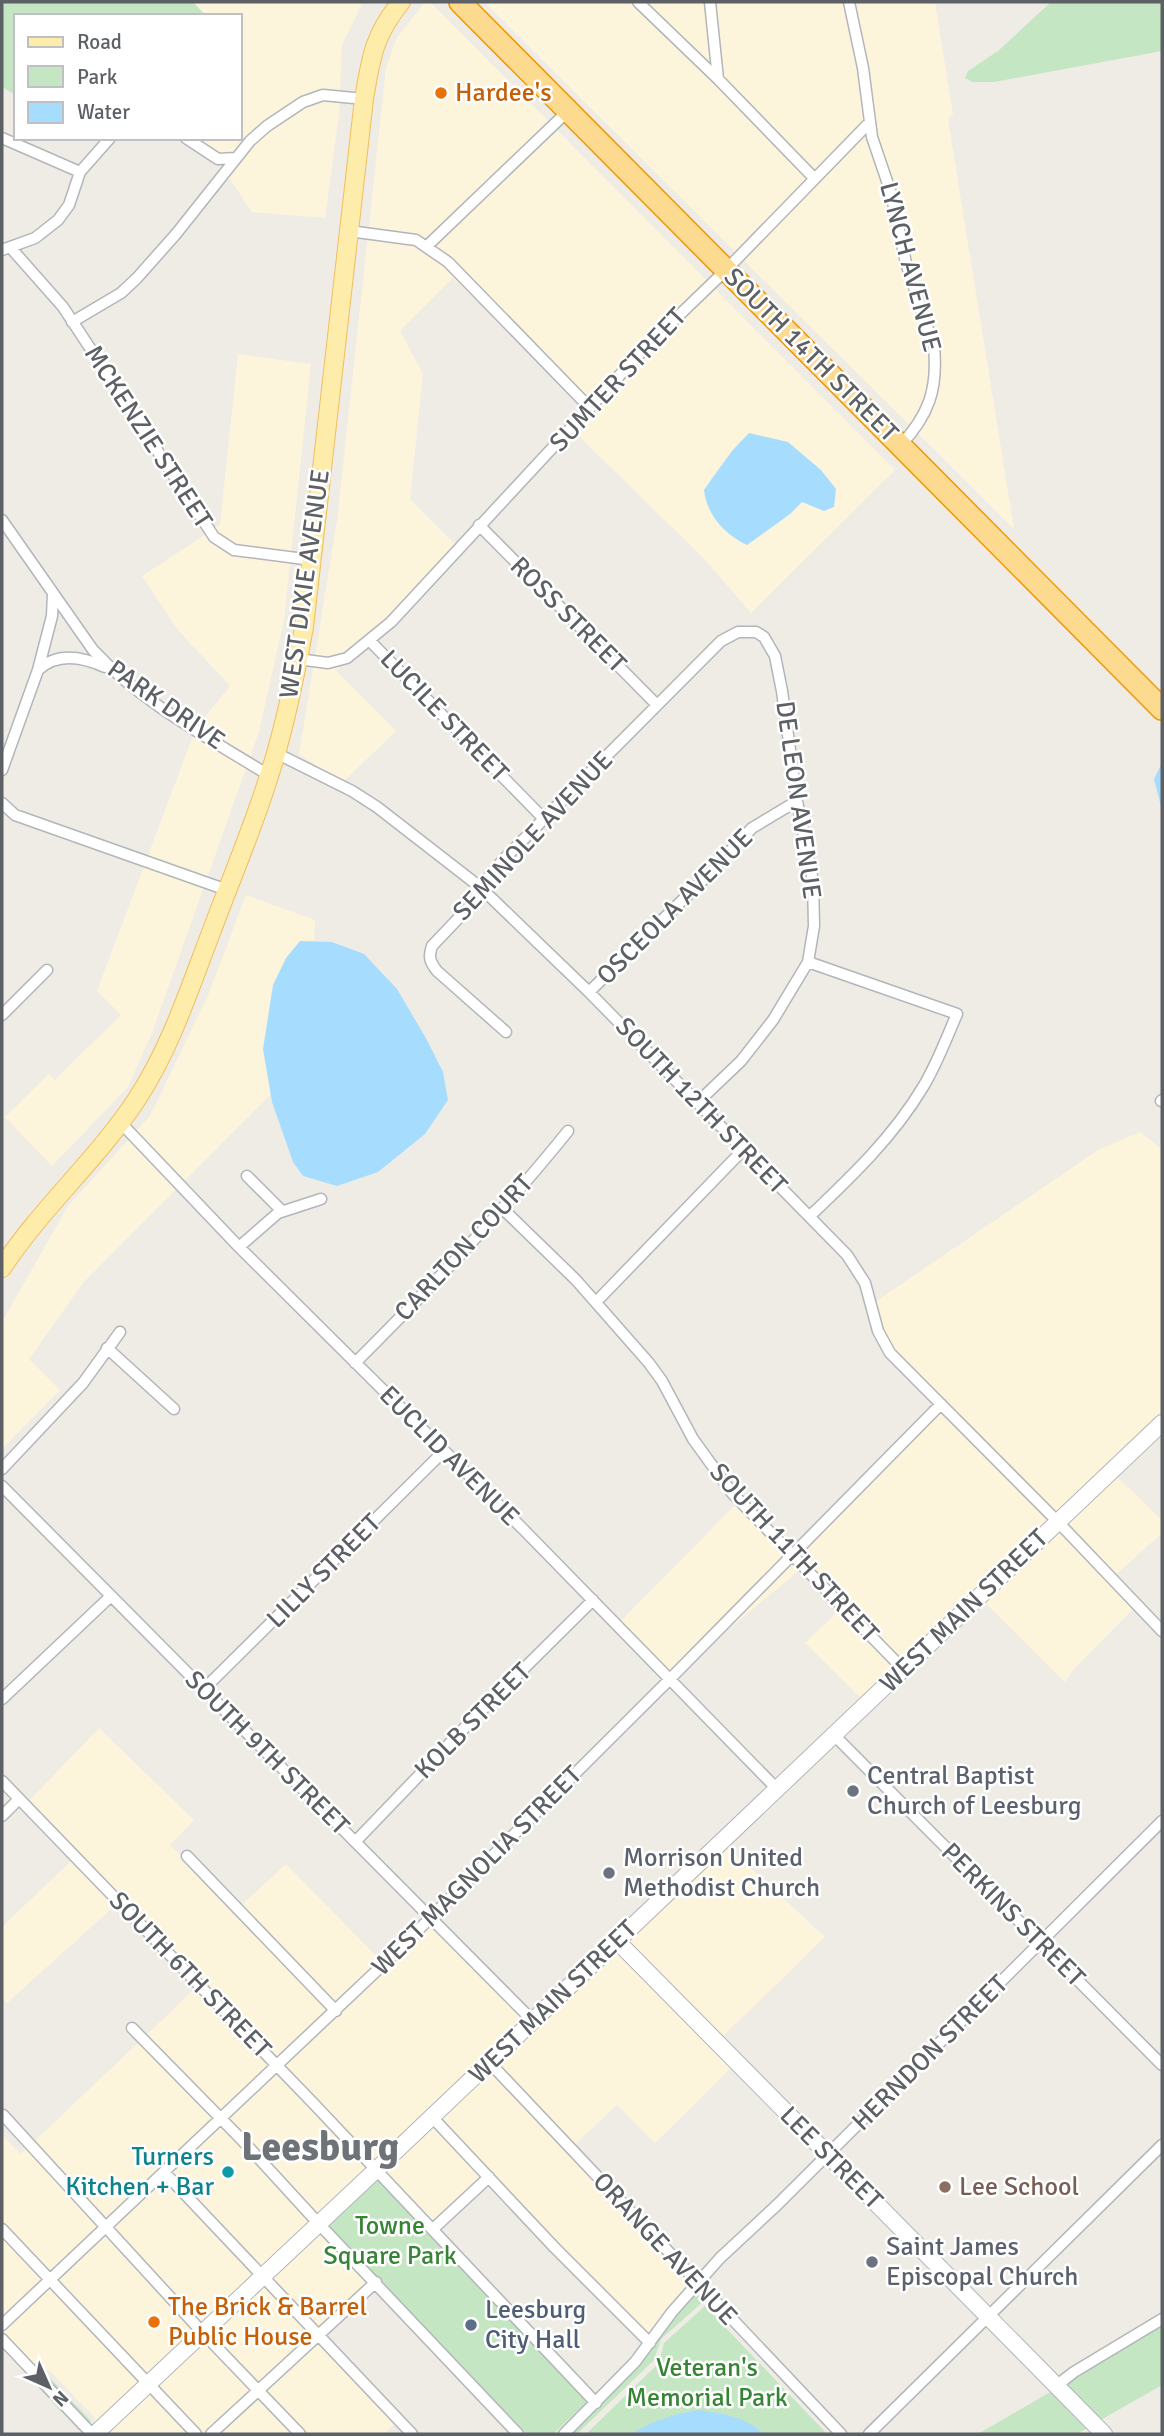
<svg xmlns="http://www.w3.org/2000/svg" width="1164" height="2436" font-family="Signika,sans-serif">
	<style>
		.commercial { fill: #fdf4dc; fill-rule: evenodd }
		.green { fill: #c4e6c2 }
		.water { fill: #a6ddfe }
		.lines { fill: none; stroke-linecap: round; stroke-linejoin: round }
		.street-casing { stroke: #b2b6ba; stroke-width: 13 }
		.secondary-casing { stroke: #b1b5ba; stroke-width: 18 }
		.primary-casing { stroke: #f0be5d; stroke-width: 20 }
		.highway-casing { stroke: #f29803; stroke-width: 24 }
		.street { stroke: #fff; stroke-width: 10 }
		.secondary { stroke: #fff; stroke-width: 16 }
		.primary { stroke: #feecab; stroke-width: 18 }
		.highway { stroke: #fcda90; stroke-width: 21 }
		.food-dot { fill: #e8710a; stroke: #fff; stroke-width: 2.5 }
		.worship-dot { fill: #6b7280; stroke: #fff; stroke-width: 2.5 }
		.culture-dot { fill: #0f9aa8; stroke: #fff; stroke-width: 2.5 }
		.education-dot { fill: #8d6e63; stroke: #fff; stroke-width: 2.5 }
		.service-dot { fill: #5c6f8a; stroke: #fff; stroke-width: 2.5 }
		.labels { text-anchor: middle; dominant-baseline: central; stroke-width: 5; stroke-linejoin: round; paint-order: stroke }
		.food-label { font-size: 26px; fill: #c56008; stroke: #fff; text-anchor: start }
		.street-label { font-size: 26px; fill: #5d6165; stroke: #fff }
		.worship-label { font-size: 26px; fill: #5b616d; stroke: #fff; text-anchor: start }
		.culture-label { font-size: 26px; fill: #0d838f; stroke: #fff; text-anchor: end }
		.education-label { font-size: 26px; fill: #785e54; stroke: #fff; text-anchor: start }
		.park-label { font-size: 26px; fill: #378436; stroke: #fff }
		.service-label { font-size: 26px; fill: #4e5e75; stroke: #fff; text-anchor: start }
		.town-label { font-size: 40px; font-weight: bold; fill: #6e7377; stroke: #fff }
	</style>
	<rect width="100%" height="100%" fill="#efece5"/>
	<path class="commercial" d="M193 2H363L342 45 339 114 325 218 252 212 204 141 205 138H240V16H206Z
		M425 2H430L895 470 751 613 706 561 573 430 592 411 453 278 400 331 423 374 410 499 456 545 336 671 396 731 342 783 299 754 337 521 386 68 396 39ZM750 433 812 506 802 502 790 514 747 545 709 481 732 451Z
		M484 2H935L953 114 948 119 1014 529Z
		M238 354 311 364 284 620 259 732 152 1033 128 1087 52 1166 5 1117 49 1074 55 1080 121 1015 97 991 196 728 230 686 178 630 142 576 220 525Z
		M246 895 315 920 314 941H300L263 1049 271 1094 83 1283 29 1359 60 1390 2 1449V1322L68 1206 150 1116 209 993Z
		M1140 1132 1162 1149V1414L862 1699 805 1643 842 1607 802 1568 669 1679 616 1626 737 1503 790 1556 942 1406 883 1344 872 1304 1098 1150Z
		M1116 1476 1162 1520V1533L1108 1582 1134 1608 1073 1670 1065 1682 984 1602Z
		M99 1728 194 1820 170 1845 235 1911 286 1864 385 1965 434 1918 529 2015 96 2424 94 2417 50 2371 44 2370 36 2377 2 2341V2135L21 2154 200 1984 120 1901 7 2003 2 1998V1927L75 1857 25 1805Z
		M727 1846 825 1937 721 2038 626 1941Z
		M618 1949 733 2066 655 2143 617 2105 571 2148 698 2285 644 2338 488 2181 436 2228 382 2174Z
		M323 2229 375 2284 319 2337 398 2421 384 2434H105Z"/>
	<path class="green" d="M2 2H193L206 16H16V95L2 87Z
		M1051 2H1162V51L994 82H972L965 78 968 71 998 51Z
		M378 2180 587 2402 553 2434H527L328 2225Z
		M698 2285 838 2434H834L709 2303 704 2301 661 2339 654 2360 577 2434H566L642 2356 644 2338Z
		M705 2306 827 2434H586L659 2363 664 2343Z
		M1162 2326V2385L1099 2421 1063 2384Z
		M47 2375 90 2420 91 2425 84 2431 79 2430 36 2385Z
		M1052 2391 1089 2427 1077 2434H978Z"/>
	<path class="water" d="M749 433 788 442 821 470 836 489 834 507 824 511 802 502 790 514 747 545C724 534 707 515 704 490L732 451Z
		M1161 765H1162V810L1154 779Z
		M300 941 332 942 364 954 397 989 427 1040 443 1072 448 1100 425 1134 378 1172 337 1186 303 1176 293 1162 272 1102 263 1049 273 985 286 958Z
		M699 2410C721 2413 748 2418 764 2434H630C653 2421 673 2414 699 2410Z"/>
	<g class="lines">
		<defs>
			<path id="street" d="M638 2 718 79 814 178
				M710 2 718 79
				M849 2 863 68 872 137 891 193 906 263 934 347C938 389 929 415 900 446
				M2 138 80 172
				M186 138 218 159 236 158
				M349 231 416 240 448 262 590 408
				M427 246 568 111
				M10 247 63 307 214 537 234 550 312 560
				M2 250 35 238 58 220 69 205 80 172 110 138
				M72 322 121 293 137 278 176 234 250 141 267 126 303 102 323 95 364 99
				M2 520 93 650C142 703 209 738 270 776
				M479 525 657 705
				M369 640 544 819
				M298 659 328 663 347 658 391 622 644 349 726 270 870 122
				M38 670 52 616 53 594
				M276 753 352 791 377 807 480 887 589 992 847 1255 865 1283 878 1331 890 1353 1058 1522 1162 1631
				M2 770 38 670C57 652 83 657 105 667
				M2 803 15 815 227 890
				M808 962 957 1014C946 1039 937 1064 923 1087 893 1137 852 1176 810 1216
				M589 992 704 879 752 828 797 801
				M2 1015 47 970
				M506 1032 437 971C430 962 428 957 432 946L470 906 477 897 480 887 503 860 721 641 738 632H756L764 637 775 656 782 691 797 801 813 881 814 926 808 962 773 1020 741 1061 698 1102
				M1161 1101 1162 1100
				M121 1123 239 1247 524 1530 777 1789
				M247 1176 282 1211
				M503 1209 576 1280 649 1363 662 1381 693 1439 732 1493 903 1669
				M239 1247 278 1213 321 1199
				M596 1302 743 1150
				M107 1348 174 1409
				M355 1363C430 1288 502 1213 568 1131
				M2 1469 83 1383 120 1332
				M2 1486 533 2021
				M204 1689 444 1451
				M2 1699 111 1596
				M834 1735 1162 2065
				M2 1781 314 2104 596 2403
				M2 1816 19 1799
				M355 1842 476 1716 593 1600
				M187 1856 336 2011
				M132 2028 242 2140 319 2224 518 2434
				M489 2062 841 2434
				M3 2115 203 2333 300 2434
				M432 2117 555 2248 650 2343
				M164 2172 412 2434
				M2 2229 196 2434
				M433 2229 489 2177
				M2 2325 387 1961 670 1679 941 1404
				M2 2339 92 2434
				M1056 2386 1074 2372 1162 2319
				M211 2434 376 2282
				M564 2434 635 2362 672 2312 720 2258 777 2205 1162 1821
				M869 2434 1162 2145"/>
			<path id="secondary" d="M617 1941 1104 2434
				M95 2434 377 2169 1162 1423"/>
			<path id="primary" d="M2 1268C42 1207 97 1160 137 1099 171 1047 190 987 212 930 231 879 253 828 269 776 285 728 295 677 304 627L364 99C371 57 374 35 401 2"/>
			<path id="highway" d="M460 2 1162 709"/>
		</defs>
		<use href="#street" class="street-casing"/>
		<use href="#secondary" class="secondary-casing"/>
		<use href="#primary" class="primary-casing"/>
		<use href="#highway" class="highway-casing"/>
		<use href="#street" class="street"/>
		<use href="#secondary" class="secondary"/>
		<use href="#primary" class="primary"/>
		<use href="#highway" class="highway"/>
	</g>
	<g class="food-dot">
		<circle cx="441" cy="93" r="7"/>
		<circle cx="154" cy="2322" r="7"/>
	</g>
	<g class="worship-dot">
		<circle cx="853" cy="1791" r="7"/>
		<circle cx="609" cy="1873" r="7"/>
		<circle cx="872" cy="2262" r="7"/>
	</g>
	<circle class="culture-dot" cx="228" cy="2172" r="7"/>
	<circle class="education-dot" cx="945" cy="2187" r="7"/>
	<circle class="service-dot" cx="471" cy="2325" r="7"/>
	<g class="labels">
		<g class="food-label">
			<text x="455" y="93">Hardee's</text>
			<text x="168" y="2307">The Brick &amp; Barrel<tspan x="168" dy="30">Public House</tspan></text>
		</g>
		<g class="street-label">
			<text transform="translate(910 267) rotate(75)">LYNCH AVENUE</text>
			<text transform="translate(811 355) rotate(45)">SOUTH 14TH STREET</text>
			<text transform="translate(618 380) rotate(-47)">SUMTER STREET</text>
			<text transform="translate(148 437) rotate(57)">MCKENZIE STREET</text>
			<text transform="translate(305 584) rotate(-82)">WEST DIXIE AVENUE</text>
			<text transform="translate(568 615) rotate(45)">ROSS STREET</text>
			<text transform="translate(166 705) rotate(35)">PARK DRIVE</text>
			<text transform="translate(444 716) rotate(46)">LUCILE STREET</text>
			<text transform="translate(798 800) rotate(82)">DE LEON AVENUE</text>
			<text transform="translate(533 836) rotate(-47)">SEMINOLE AVENUE</text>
			<text transform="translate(675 907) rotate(-45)">OSCEOLA AVENUE</text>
			<text transform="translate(701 1106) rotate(46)">SOUTH 12TH STREET</text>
			<text transform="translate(464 1248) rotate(-47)">CARLTON COURT</text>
			<text transform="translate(449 1456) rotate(45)">EUCLID AVENUE</text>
			<text transform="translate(794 1553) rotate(47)">SOUTH 11TH STREET</text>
			<text transform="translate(324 1571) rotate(-45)">LILLY STREET</text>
			<text transform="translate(964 1611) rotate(-44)">WEST MAIN STREET</text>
			<text transform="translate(473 1721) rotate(-45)">KOLB STREET</text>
			<text transform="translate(267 1753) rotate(45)">SOUTH 9TH STREET</text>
			<text transform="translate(477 1871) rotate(-45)">WEST MAGNOLIA STREET</text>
			<text transform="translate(1013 1915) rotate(45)">PERKINS STREET</text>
			<text transform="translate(190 1975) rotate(46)">SOUTH 6TH STREET</text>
			<text transform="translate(553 2002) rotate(-44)">WEST MAIN STREET</text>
			<text transform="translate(930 2053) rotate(-45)">HERNDON STREET</text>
			<text transform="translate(831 2158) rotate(45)">LEE STREET</text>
			<text transform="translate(665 2249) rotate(47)">ORANGE AVENUE</text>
		</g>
		<g class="worship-label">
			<text x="867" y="1776">Central Baptist<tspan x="867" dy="30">Church of Leesburg</tspan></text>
			<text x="623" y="1858">Morrison United<tspan x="623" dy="30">Methodist Church</tspan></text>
			<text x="886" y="2247">Saint James<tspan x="886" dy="30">Episcopal Church</tspan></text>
		</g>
		<g class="culture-label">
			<text x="214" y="2157">Turners<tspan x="214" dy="30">Kitchen + Bar</tspan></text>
		</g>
		<g class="education-label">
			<text x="959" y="2187">Lee School</text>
		</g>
		<g class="park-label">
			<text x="390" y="2226">Towne<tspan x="390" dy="30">Square Park</tspan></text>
			<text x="707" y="2368">Veteran's<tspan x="707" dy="30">Memorial Park</tspan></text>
		</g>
		<g class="service-label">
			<text x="485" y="2310">Leesburg<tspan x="485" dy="30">City Hall</tspan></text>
		</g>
		<g class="town-label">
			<text x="320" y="2147">Leesburg</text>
		</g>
	</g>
	<rect width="1164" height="2436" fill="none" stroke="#5d6165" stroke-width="7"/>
	<rect x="14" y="14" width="228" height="126" fill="#ffffff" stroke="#bec0c1" stroke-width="2"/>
	<rect x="28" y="37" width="35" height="10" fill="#feecab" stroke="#bec0c1" stroke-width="2"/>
	<text x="77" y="49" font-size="21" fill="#5d6165">Road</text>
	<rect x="28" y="66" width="35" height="21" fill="#c4e6c2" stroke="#bec0c1" stroke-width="2"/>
	<text x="77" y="84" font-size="21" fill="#5d6165">Park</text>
	<rect x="28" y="102" width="35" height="21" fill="#a6ddfe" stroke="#bec0c1" stroke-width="2"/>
	<text x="77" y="119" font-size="21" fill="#5d6165">Water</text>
	<g transform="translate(49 2387) rotate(135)" stroke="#ffffff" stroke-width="5" paint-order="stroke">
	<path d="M0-5L12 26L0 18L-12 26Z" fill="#5d6165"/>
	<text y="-10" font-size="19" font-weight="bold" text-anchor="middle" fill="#5d6165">N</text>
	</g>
</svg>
